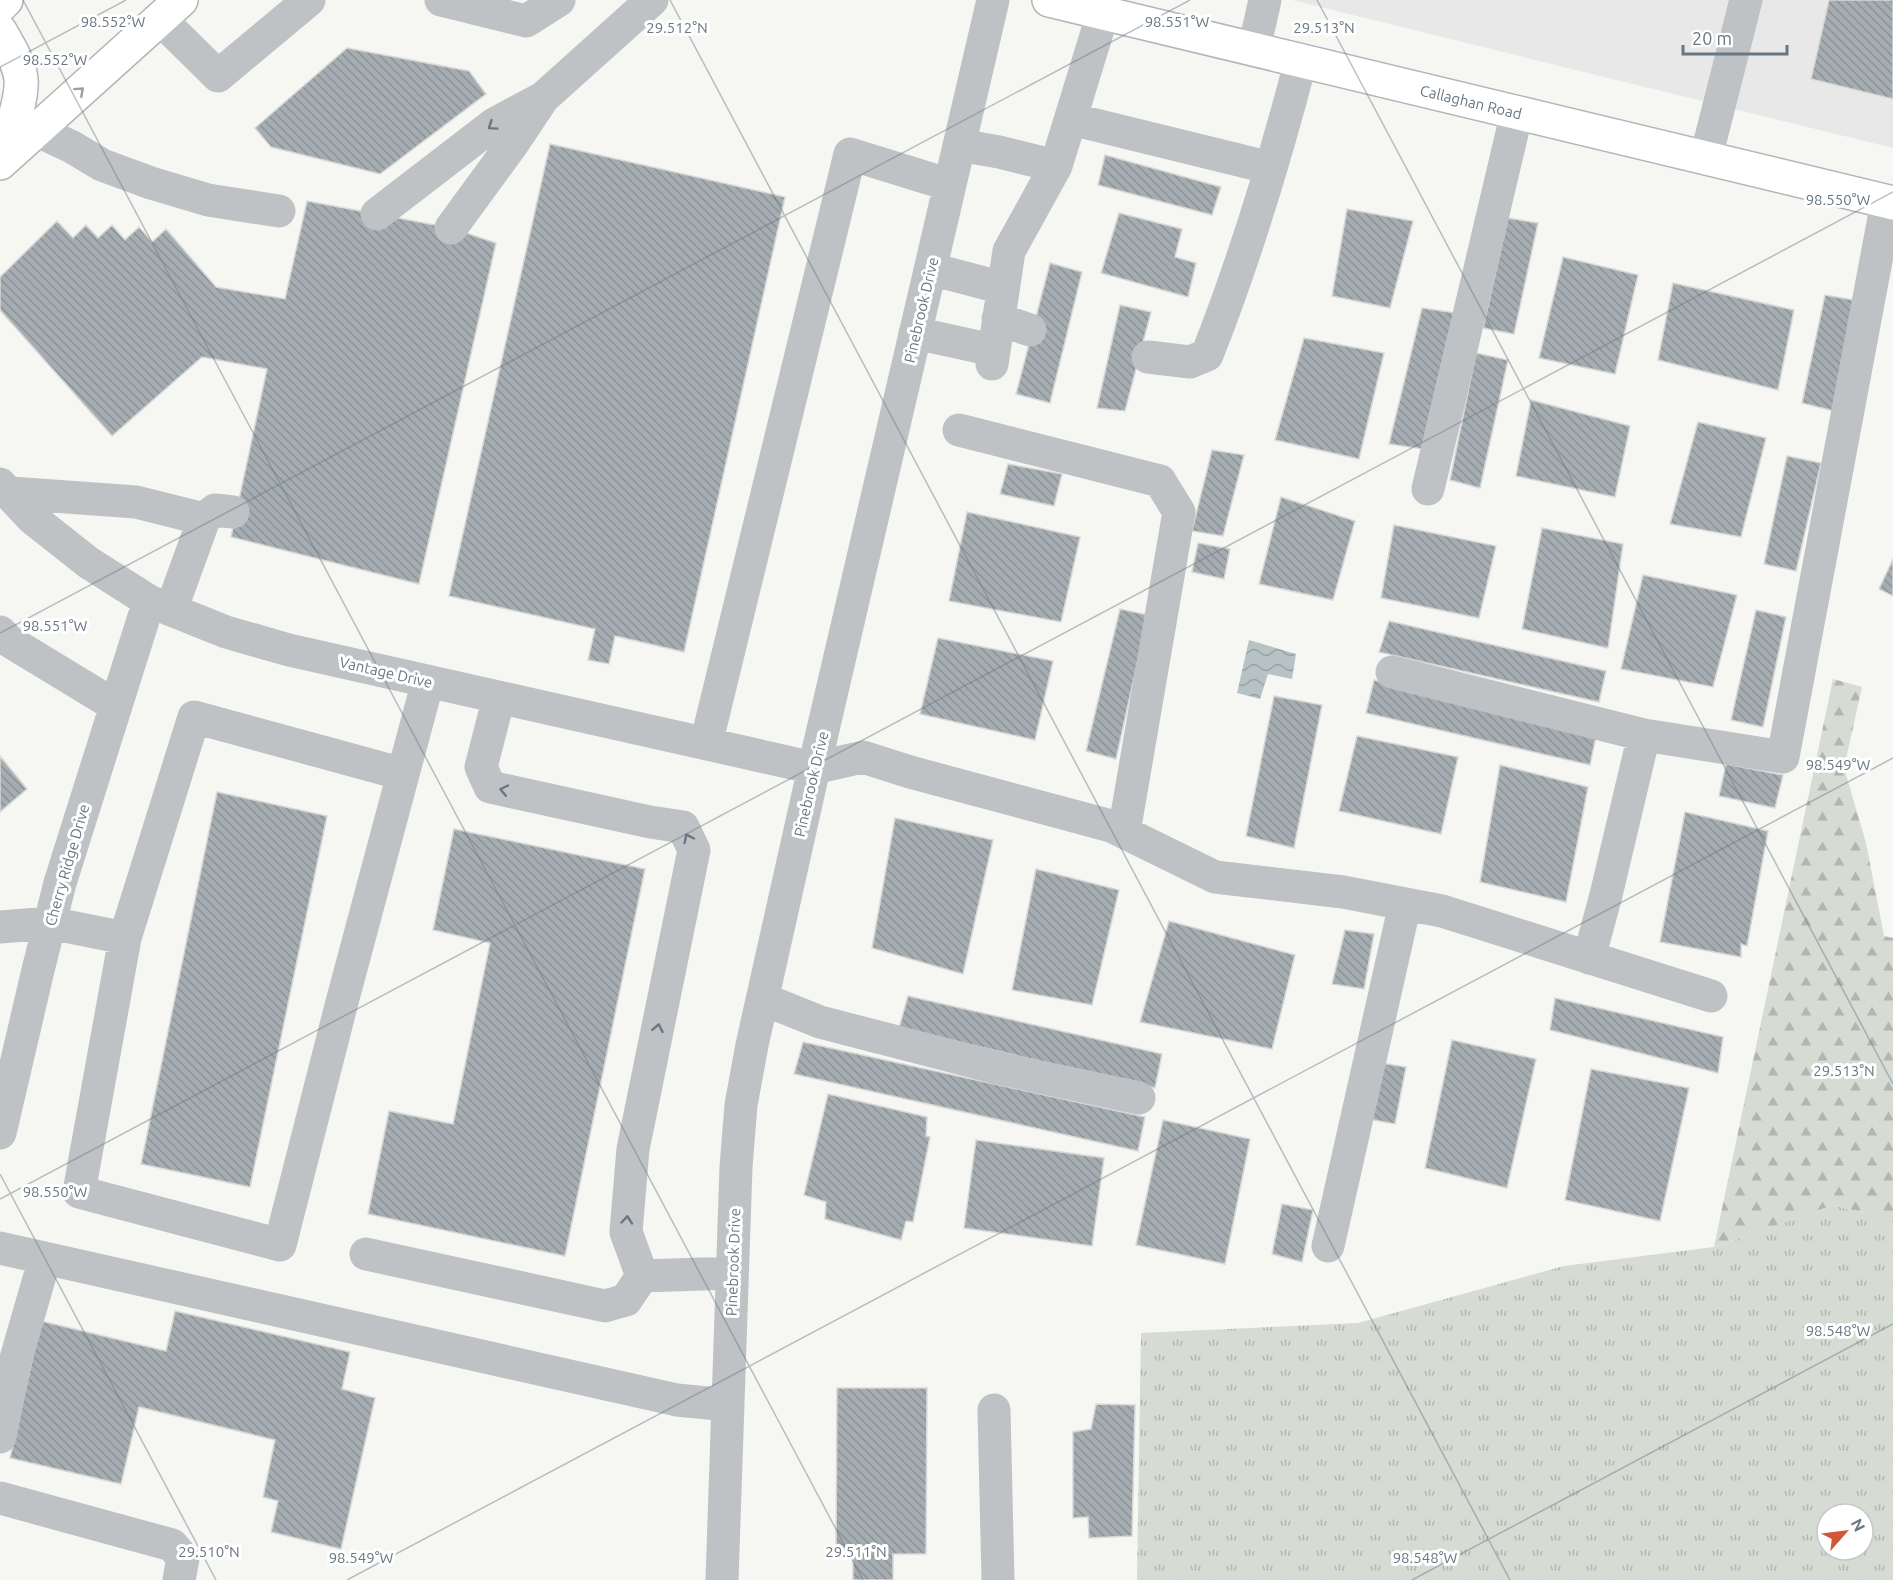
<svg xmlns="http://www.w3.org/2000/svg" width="1893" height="1580" font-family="Ubuntu,sans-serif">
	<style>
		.built { fill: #e7e8e7 }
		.grass { fill: url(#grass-tufts); fill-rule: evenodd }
		.forest { fill: url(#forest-firs) }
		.water { fill: url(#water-waves) }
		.building { fill: url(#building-back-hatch); stroke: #d8d8d6; stroke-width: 1.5 }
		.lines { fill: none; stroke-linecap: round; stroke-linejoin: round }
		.major-casing { stroke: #b2b6b9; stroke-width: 36 }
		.highway-casing { stroke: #b1b5b8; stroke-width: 36 }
		.minor { stroke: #bec2c5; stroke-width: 33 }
		.major { stroke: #fff; stroke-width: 33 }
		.highway { stroke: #fff; stroke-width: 33 }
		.oneway { stroke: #95a0a8 }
		.oneway2 { stroke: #687782 }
		.ticks { fill: none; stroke: #687782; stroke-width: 1.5; stroke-opacity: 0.45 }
		.labels { text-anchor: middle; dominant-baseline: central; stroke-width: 6; stroke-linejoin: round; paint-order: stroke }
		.street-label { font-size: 15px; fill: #687782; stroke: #fff }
		.ticks-label { font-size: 15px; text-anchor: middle; fill: #687782; stroke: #fff; stroke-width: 6; stroke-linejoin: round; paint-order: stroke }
	</style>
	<defs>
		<pattern id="grass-tufts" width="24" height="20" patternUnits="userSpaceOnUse" patternTransform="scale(1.5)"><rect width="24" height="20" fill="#d6dbd3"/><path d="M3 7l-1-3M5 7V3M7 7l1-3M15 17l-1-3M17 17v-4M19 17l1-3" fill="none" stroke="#b1b6b1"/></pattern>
		<pattern id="forest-firs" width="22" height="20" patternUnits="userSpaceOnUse" patternTransform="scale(1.5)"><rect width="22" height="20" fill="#d6dbd3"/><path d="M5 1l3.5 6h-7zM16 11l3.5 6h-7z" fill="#b1b6b1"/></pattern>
		<pattern id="water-waves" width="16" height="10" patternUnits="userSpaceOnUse" patternTransform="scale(1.5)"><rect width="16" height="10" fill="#b7c2c5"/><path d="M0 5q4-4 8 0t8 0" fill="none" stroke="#99a2a5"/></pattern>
		<pattern id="building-back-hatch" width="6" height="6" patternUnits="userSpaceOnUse" patternTransform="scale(1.5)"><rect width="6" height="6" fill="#a6adb2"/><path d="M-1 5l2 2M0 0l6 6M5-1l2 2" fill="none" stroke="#8b9296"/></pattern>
	</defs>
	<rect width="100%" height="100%" fill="#f6f6f3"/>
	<path class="built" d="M1292 0H1893V148Z"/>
	<path class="grass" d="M1833 1205 1893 1220V1580H1137L1141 1333 1358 1323 1564 1266 1714 1247ZM1827 1514H1863V1550H1827Z"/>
	<path class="forest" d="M1833 679 1862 687 1844 768 1866 843 1884 936 1893 938V1220L1833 1205 1714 1247Z"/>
	<path class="water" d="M1249 640 1296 654 1292 679 1268 674 1260 699 1237 693Z"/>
	<path class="building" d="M1829 0H1893V99L1811 79Z
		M347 48 469 71 486 94 380 174 271 147 255 128Z
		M550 144 785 197 684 652 615 636 609 664 588 660 595 629 449 596Z
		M1105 155 1221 187 1212 215 1098 185Z
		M307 201 451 228 496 243 419 584 231 537 267 369 202 357 112 436 0 310V277L57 221 73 238 86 225 98 238 112 225 125 240 139 227 152 242 166 229 216 287 285 299Z
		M1347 209 1413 221 1390 308 1332 296Z
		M1119 213 1182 229 1175 257 1196 263 1188 297 1101 273Z
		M1508 218 1538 223 1514 334 1483 328Z
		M1563 257 1638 275 1615 374 1539 358Z
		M1050 263 1082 272 1050 403 1016 394Z
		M1673 283 1794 310 1778 390 1658 360Z
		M1825 295 1860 301 1834 411 1802 403Z
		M1120 305 1151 312 1125 411 1097 408Z
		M1422 308 1456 313 1423 449 1389 444Z
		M1304 338 1384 353 1359 459 1275 440Z
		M1476 353 1508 360 1480 488 1450 480Z
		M1531 400 1630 426 1615 497 1516 476Z
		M1698 422 1766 438 1741 537 1670 524Z
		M1212 450 1244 455 1223 536 1192 531Z
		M1787 456 1821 463 1796 571 1764 564Z
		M1008 464 1062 474 1054 506 1000 494Z
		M1281 497 1355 521 1333 600 1259 584Z
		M967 512 1080 537 1061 622 949 601Z
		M1394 525 1496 546 1479 618 1381 598Z
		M1542 528 1623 544 1608 648 1522 629Z
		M1198 543 1230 549 1224 579 1192 572Z
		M1893 559V596L1879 589Z
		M1643 575 1737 595 1713 687 1621 669Z
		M1120 609 1148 615 1116 759 1086 751Z
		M1756 610 1786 617 1763 727 1731 720Z
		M1389 621 1606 671 1599 702 1379 652Z
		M938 638 1053 661 1035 740 920 714Z
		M1374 680 1597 732 1590 765 1366 713Z
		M1274 696 1322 705 1294 848 1246 836Z
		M1357 736 1458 757 1441 834 1339 811Z
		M0 756 27 789 0 812Z
		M1726 764 1783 775 1775 808 1719 796Z
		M1500 765 1588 787 1566 902 1480 882Z
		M217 792 327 816 250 1187 141 1164Z
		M1685 812 1768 831 1747 946 1741 944V957L1660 942Z
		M895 818 993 840 963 974 872 948Z
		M454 829 645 869 565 1256 368 1214 389 1111 453 1124 490 943 433 930Z
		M1036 869 1119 890 1092 1005 1012 990Z
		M1169 921 1295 955 1272 1049 1140 1022Z
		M1345 930 1374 934 1364 989 1332 984Z
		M908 996 1162 1054 1155 1088 899 1028Z
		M1555 998 1723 1037 1718 1073 1550 1030Z
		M1452 1040 1536 1059 1507 1188 1425 1168Z
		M803 1042 1145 1117 1138 1151 794 1074Z
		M1375 1062 1406 1067 1395 1124 1363 1118Z
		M1591 1069 1689 1088 1660 1221 1565 1200Z
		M828 1094 927 1117 926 1136 930 1137 913 1222 906 1221 901 1240 825 1219 826 1202 804 1195Z
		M1163 1120 1250 1139 1225 1264 1136 1245Z
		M976 1140 1104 1158 1092 1246 964 1228Z
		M1282 1204 1313 1210 1302 1262 1272 1254Z
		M175 1311 350 1352 342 1389 375 1398 341 1549 271 1532 278 1501 263 1497 275 1440 139 1407 121 1484 10 1458 41 1321 166 1351Z
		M837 1388H927L926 1554H893V1580H853V1549H836Z
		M1096 1404 1135 1405 1132 1536 1089 1538 1088 1517 1073 1518V1432L1091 1429Z"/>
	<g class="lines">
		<defs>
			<g id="major">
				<path id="s1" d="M1049 0 1893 203"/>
				<path d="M0 31C8 45 19 62 21 79 23 100 8 139 2 161"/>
				<path d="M0 163 181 0"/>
			</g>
			<path id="highway" d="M0 6 6 0"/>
		</defs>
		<use href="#major" class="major-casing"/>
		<use href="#highway" class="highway-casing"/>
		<path class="minor" d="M441 0 526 21 559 0
			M160 19 218 76 309 0
			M1254 49 1265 0
			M1071 119 1271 168
			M36 130 72 147 102 165 151 183 208 200 279 211
			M959 145 999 152 1056 166
			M1706 157 1746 0
			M377 214 494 124 539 100
			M451 228 511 146 543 98 652 0
			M931 269 1003 288
			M998 319 1030 330
			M915 333 993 350
			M1148 357 1190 362 1207 355C1245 259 1275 160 1301 60
			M992 364 1009 251 1056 166 1103 13
			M959 430 1160 481 1179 512 1124 832
			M0 484 32 518 89 563 149 601 226 632 289 650 814 768 863 757 910 772 1111 826 1215 877 1343 892 1442 911 1711 996
			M1428 489 1517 112
			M11 493 136 502 204 519
			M171 610 204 519 215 510 233 512
			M0 632 9 641 116 706
			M1392 672 1644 735 1606 895 1589 958
			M499 697 481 767 490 787 650 822 683 827 694 850 633 1149 626 1232 642 1276
			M1644 735 1783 757 1887 202
			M706 744 850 154 950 185
			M0 927 50 923 125 938 79 1192 280 1245 342 1002 428 681
			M125 938 194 717 403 774
			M763 999 820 1022 998 1068 1139 1098
			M0 1133 38 970 60 883 149 601
			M1328 1246 1405 904
			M0 1248 677 1400 728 1405
			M366 1254 605 1306 626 1300 642 1276 732 1273
			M994 1410 998 1580
			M0 1437 15 1362 45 1258
			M0 1498 172 1545 183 1558 179 1580
			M722 1580 736 1167 741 1105 752 1045 814 768 993 0"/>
		<use href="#major" class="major"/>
		<use href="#highway" class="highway"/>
	</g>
	<defs><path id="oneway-chevron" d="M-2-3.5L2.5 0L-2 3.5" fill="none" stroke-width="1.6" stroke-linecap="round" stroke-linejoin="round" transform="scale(1.5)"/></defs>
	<use class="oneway" href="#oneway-chevron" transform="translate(80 91) rotate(-42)"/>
	<g class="oneway2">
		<use href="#oneway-chevron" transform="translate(492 126) rotate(146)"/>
		<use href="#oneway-chevron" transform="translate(504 790) rotate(-168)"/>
		<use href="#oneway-chevron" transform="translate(688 838) rotate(-115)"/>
		<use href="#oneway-chevron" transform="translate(658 1028) rotate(-79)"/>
		<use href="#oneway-chevron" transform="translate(627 1220) rotate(-85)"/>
	</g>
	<path class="ticks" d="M23 0 863 1580M670 0 1510 1580M1317 0 1893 1084M0 67 126 0M0 633 1190 0M0 1174 216 1580M0 1199 1893 192M347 1580 1893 758M1412 1580 1893 1324"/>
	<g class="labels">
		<g class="street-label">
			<text stroke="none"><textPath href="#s1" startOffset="434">Callaghan Road</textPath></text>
			<text transform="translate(921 310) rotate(-77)">Pinebrook Drive</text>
			<text transform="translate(386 672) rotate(13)">Vantage Drive</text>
			<text transform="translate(811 784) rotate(-77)">Pinebrook Drive</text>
			<text transform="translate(67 865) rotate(-74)">Cherry Ridge Drive</text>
			<text transform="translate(733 1262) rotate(-88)">Pinebrook Drive</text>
		</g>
	</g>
	<g class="ticks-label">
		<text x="113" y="27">98.552°W</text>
		<text x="1177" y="27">98.551°W</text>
		<text x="677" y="33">29.512°N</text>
		<text x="1324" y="33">29.513°N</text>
		<text x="55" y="65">98.552°W</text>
		<text x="1838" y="205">98.550°W</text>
		<text x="55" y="631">98.551°W</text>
		<text x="1838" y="770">98.549°W</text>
		<text x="1844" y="1076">29.513°N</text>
		<text x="55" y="1197">98.550°W</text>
		<text x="1838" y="1336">98.548°W</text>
		<text x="209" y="1557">29.510°N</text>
		<text x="856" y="1557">29.511°N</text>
		<text x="361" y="1563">98.549°W</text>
		<text x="1425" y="1563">98.548°W</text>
	</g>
	<g transform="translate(1845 1532) rotate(62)"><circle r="28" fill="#ffffff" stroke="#c3c9cd" stroke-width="1.5"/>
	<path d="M0-4.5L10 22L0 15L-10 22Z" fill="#d35736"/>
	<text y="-9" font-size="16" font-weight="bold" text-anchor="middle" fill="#687782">N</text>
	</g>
	<path d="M1683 45v9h104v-9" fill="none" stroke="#687782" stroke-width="3"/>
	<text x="1692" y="45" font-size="18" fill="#687782" stroke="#ffffff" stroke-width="4.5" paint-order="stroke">20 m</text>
</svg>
